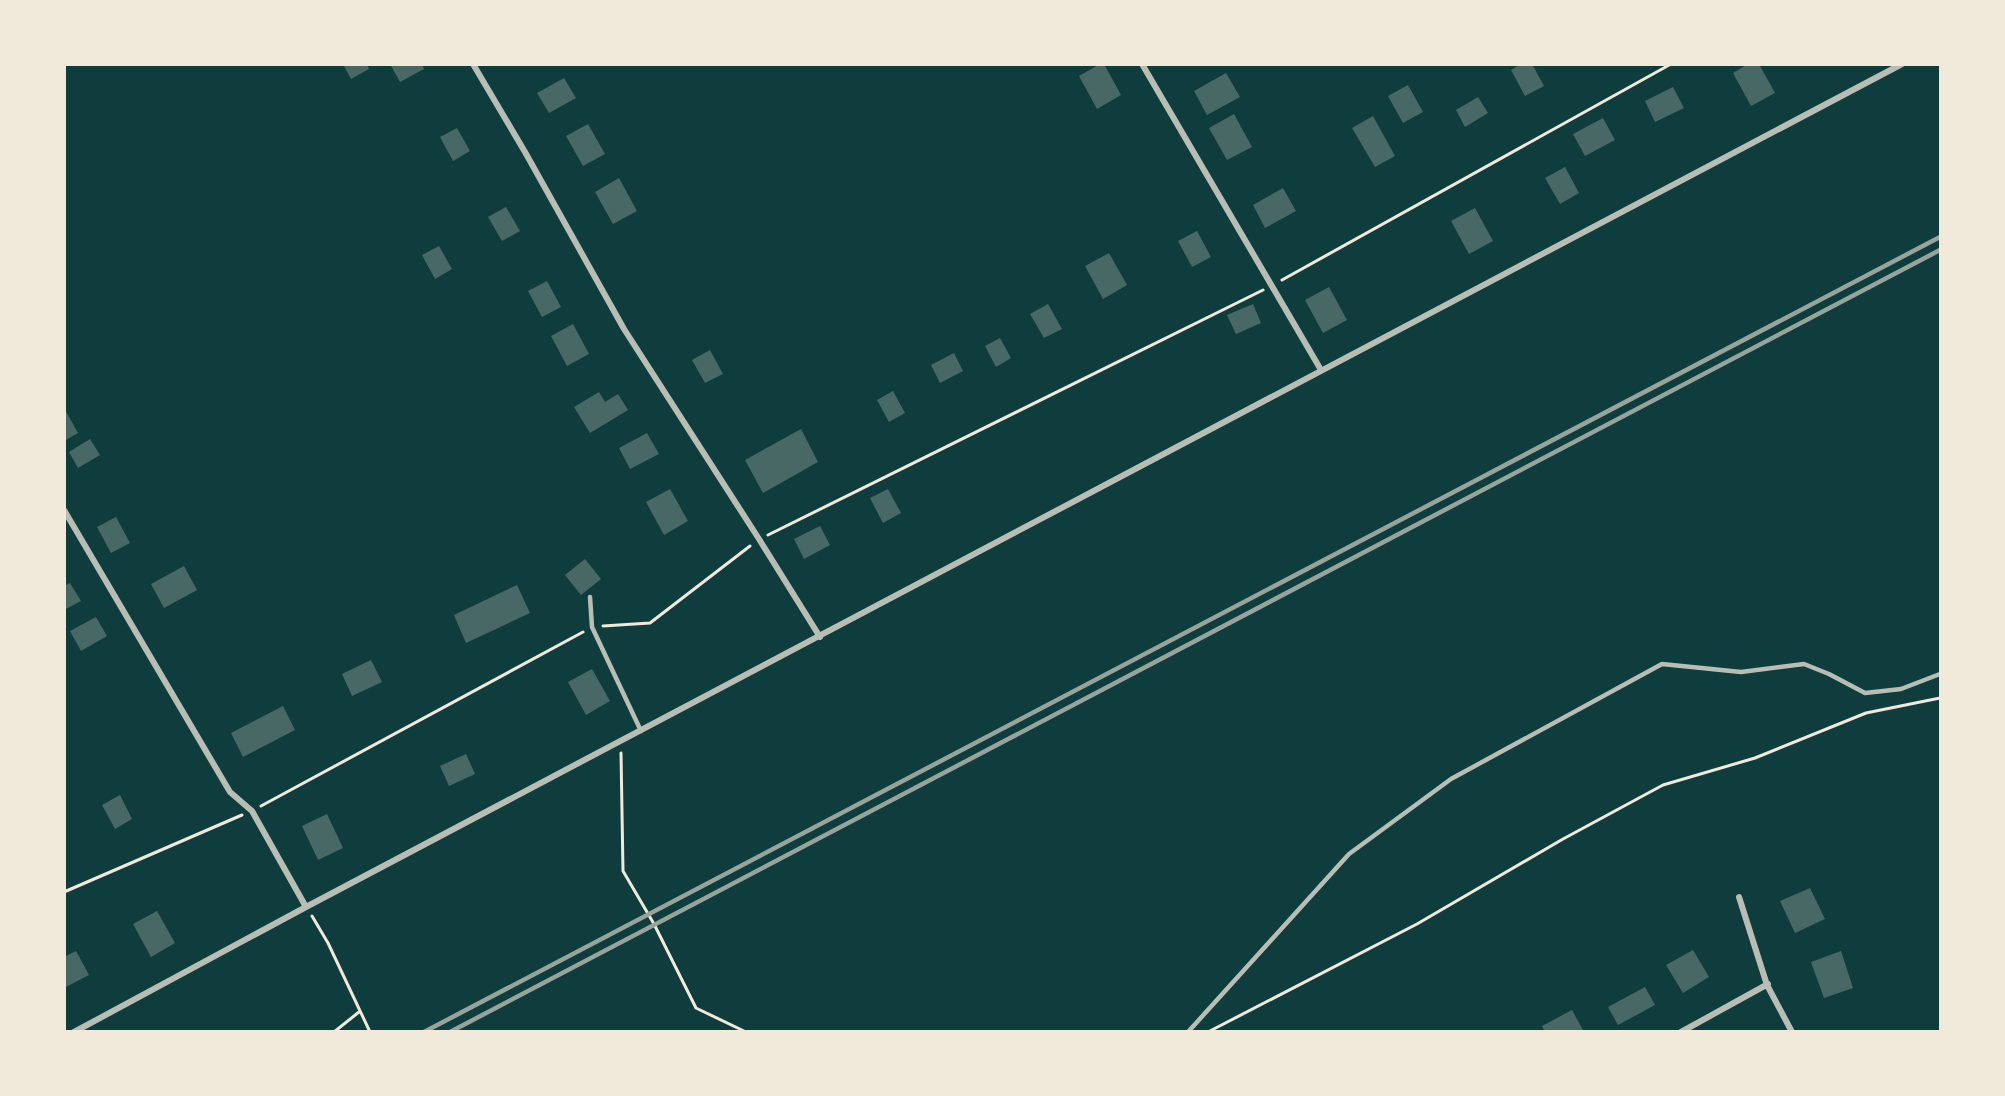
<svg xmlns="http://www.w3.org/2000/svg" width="2005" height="1096" font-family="'Alegreya Sans',sans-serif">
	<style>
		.building { fill: #486865 }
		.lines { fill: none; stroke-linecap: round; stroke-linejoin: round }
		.path { stroke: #f1e9da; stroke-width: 3 }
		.service { stroke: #b8beb3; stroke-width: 4.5 }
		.minor { stroke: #b8beb3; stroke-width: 6 }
		.rail { stroke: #97a49c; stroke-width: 4.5 }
	</style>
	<rect width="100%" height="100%" fill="#0f3d3e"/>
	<path class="building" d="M343 64H367L369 69 351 79Z
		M390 64H422L424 69 400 82Z
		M1100 64H1104L1121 95 1097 109 1079 76Z
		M1521 64H1532L1544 86 1525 96 1511 70Z
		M1748 64H1759L1775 93 1751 106 1733 73Z
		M1226 73 1240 97 1207 115 1194 91Z
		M564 78 576 98 549 113 537 93Z
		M1408 85 1423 112 1403 123 1388 96Z
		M1673 87 1684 108 1655 122 1645 101Z
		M1478 97 1488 113 1465 127 1456 110Z
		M1234 114 1252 147 1227 160 1209 128Z
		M1373 116 1395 156 1375 167 1352 128Z
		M1603 118 1615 140 1585 156 1573 134Z
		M588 124 605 154 583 166 566 136Z
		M457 128 470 151 453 161 440 137Z
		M1565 167 1579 193 1560 204 1545 178Z
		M619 178 637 211 613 224 595 192Z
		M1283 188 1296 211 1265 228 1253 205Z
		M506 207 520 231 502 241 488 217Z
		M1475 208 1493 241 1469 254 1451 221Z
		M1197 231 1211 257 1192 267 1178 241Z
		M439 246 452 269 435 279 422 255Z
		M1109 253 1127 285 1103 299 1085 266Z
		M547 281 561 307 542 317 528 291Z
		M1329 287 1347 320 1323 333 1305 300Z
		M1048 304 1062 329 1044 338 1030 314Z
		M1253 304 1261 323 1236 334 1227 315Z
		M573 324 589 354 567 366 551 336Z
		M1000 338 1011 358 996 367 985 346Z
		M710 350 723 374 705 383 692 360Z
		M954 353 963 371 940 383 931 365Z
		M893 391 905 413 889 422 877 400Z
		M599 392 605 402 618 394 628 410 590 433 574 407Z
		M64 408 78 433 64 441Z
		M801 429 818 462 763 493 745 460Z
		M647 433 659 454 630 469 619 448Z
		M90 439 100 455 78 468 69 452Z
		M670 489 688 521 664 535 646 502Z
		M888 489 901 513 883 523 870 498Z
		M116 517 130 543 111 553 97 527Z
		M820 526 830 545 804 559 794 539Z
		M585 559 601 579 581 595 565 575Z
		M184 566 197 590 164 608 151 584Z
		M70 583 81 601 64 610V586Z
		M517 585 530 613 466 643 454 615Z
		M96 617 107 636 81 651 70 631Z
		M371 660 382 682 352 696 342 674Z
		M592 669 610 701 586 715 568 682Z
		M283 706 295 730 243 757 231 733Z
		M466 754 475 774 449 786 440 766Z
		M120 795 132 819 115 829 102 805Z
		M327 814 343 848 318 860 302 826Z
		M1810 888 1825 919 1795 933 1780 901Z
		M157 911 175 943 151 957 133 924Z
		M1693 950 1709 977 1683 993 1666 965Z
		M76 951 89 975 64 988V957Z
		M1841 951 1853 988 1824 998 1811 962Z
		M1645 987 1655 1005 1618 1025 1608 1007Z
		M1572 1010 1584 1032H1545L1542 1026Z"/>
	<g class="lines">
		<path class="path" d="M1282 280 1671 64
			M768 535 1263 290
			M603 626 650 623 750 546
			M621 753 623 871 654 924 696 1008 746 1032
			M261 806 583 632
			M64 892 242 815
			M312 916 328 943 370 1032
			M334 1032 359 1012
			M1208 1032 1417 924 1563 839 1663 785 1755 758 1866 713 1940 698"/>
		<path class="service" d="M590 597 592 627 641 731
			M1188 1032 1349 854 1451 779 1662 664 1741 672 1804 664 1829 674 1865 693 1901 689 1940 674"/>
		<path class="minor" d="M473 64 525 152 624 329 759 539 820 637
			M1142 64 1321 370
			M64 510 230 792 252 811 306 907
			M1739 897 1767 985 1792 1032
			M74 1032 306 907 1902 64
			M1681 1032 1768 984"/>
		<path class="rail" d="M424 1032 1940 237
			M450 1032 1940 250"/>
	</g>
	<rect width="2005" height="1096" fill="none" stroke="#f1e9da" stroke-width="132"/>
</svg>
